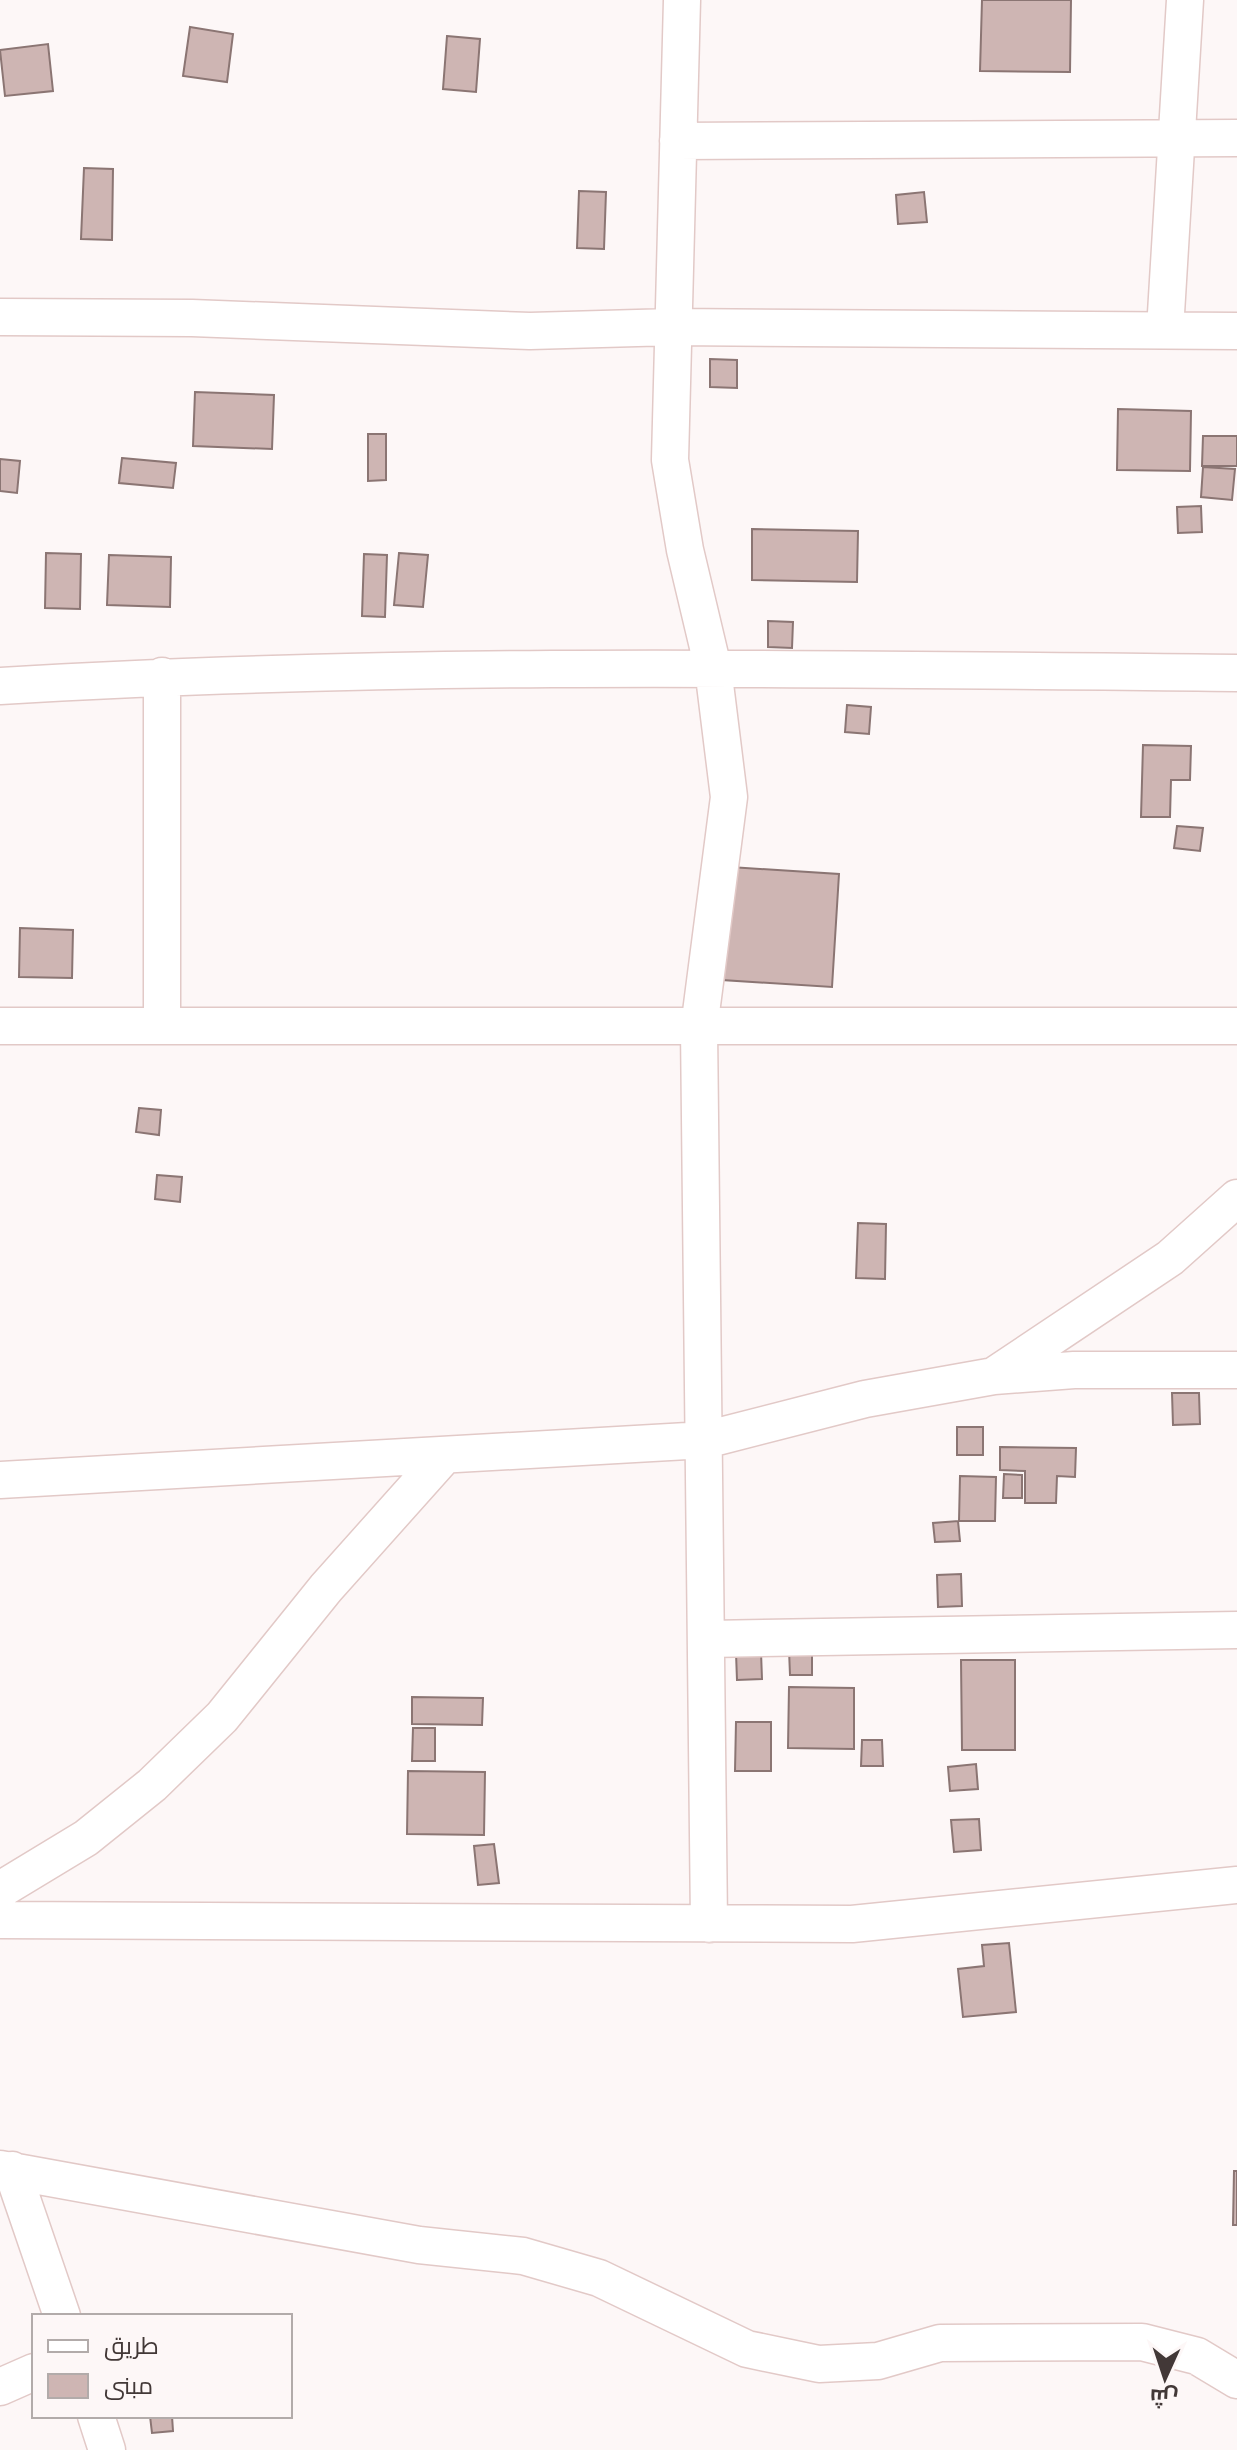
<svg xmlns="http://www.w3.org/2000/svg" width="1237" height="2450" font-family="'Crimson Pro',Cairo,serif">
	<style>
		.building { fill: #ceb5b3; stroke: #8b7573; stroke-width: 2 }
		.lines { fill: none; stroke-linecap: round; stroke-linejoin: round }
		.minor-casing { stroke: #e2c9c7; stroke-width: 39 }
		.minor { stroke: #fff; stroke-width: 36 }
	</style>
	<rect width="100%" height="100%" fill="#fdf7f7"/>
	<path class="building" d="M982 0H1071L1070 72 980 71Z
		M190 27 233 34 227 82 183 76Z
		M447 36 480 39 476 92 443 89Z
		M48 44 53 91 5 96 0 50Z
		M84 168 113 169 112 240 81 239Z
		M579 191 606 192 604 249 577 248Z
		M924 192 927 222 898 224 896 195Z
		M710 359 737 360V388L710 387Z
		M195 392 274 395 272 449 193 446Z
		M1118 409 1191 411 1190 471 1117 470Z
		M368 434H386V480L368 481Z
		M1203 436H1237V466H1202Z
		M122 458 176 463 173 488 119 483Z
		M0 459 20 461 17 493 0 491Z
		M1203 467 1235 469 1232 500 1201 497Z
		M1201 506 1202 532 1178 533 1177 507Z
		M752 529 858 531 857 582 752 580Z
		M46 553 81 554 80 609 45 608Z
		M399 553 428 555 423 607 394 605Z
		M364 554 387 555 385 617 362 616Z
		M109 555 171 557 170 607 107 605Z
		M768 621 793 622 792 648 768 647Z
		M847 705 871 707 869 734 845 732Z
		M1143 745 1191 746 1190 780H1171L1170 817H1141Z
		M1177 826 1203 828 1200 851 1174 848Z
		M730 867 839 874 832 987 722 980Z
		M20 928 73 930 72 978 19 977Z
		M139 1108 161 1110 159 1135 136 1132Z
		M157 1175 182 1177 180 1202 155 1199Z
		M858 1223 886 1224 885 1279 856 1278Z
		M1172 1393H1199L1200 1424 1173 1425Z
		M957 1427H983V1455H957Z
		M1000 1447 1076 1448 1075 1477 1057 1476 1056 1503H1025V1471L1000 1470Z
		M1004 1474 1022 1475V1498H1003Z
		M960 1476 996 1477 995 1521H959Z
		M958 1521 960 1541 935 1542 933 1523Z
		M961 1574 962 1606 938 1607 937 1575Z
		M812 1649V1675H790L789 1650Z
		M761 1652 762 1679 737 1680 736 1653Z
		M961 1660H1015V1750H962Z
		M789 1687 854 1688V1749L788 1748Z
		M412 1697 483 1698 482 1725 412 1724Z
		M736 1722H771V1771H735Z
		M413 1728H435V1761H412Z
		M862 1740H882L883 1766H861Z
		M976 1764 978 1789 950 1791 948 1767Z
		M408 1771 485 1772 484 1835 407 1834Z
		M979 1819 981 1850 954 1852 951 1820Z
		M494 1844 499 1883 478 1885 474 1846Z
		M1009 1943 1016 2012 963 2017 958 1969 984 1966 982 1945Z
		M1234 2171H1237V2225H1233Z
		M150 2416H172L173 2431 152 2433Z"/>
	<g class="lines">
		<defs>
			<path id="minor" d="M682 0 670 460 685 550 713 668 729 797 699 1028 709 1924
				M678 141 1237 138
				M0 317 192 318 530 331 673 327 1237 331
				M1165 330 1185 0
				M162 676V1025
				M0 686C412 661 825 669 1237 673
				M0 1026H1237
				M995 1375 1170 1258 1237 1198
				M0 1480 705 1440 865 1399 994 1376 1074 1370H1237
				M707 1639 1237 1630
				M0 1890 86 1838 152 1785 222 1717 326 1588 443 1457
				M0 1920 852 1924 1237 1885
				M0 2169 419 2245 523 2256 599 2278 747 2349 819 2364 878 2361 940 2343 1142 2342 1197 2356 1237 2380
				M12 2170 62 2316
				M0 2387 34 2372
				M96 2416 107 2450"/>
		</defs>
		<use href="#minor" class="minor-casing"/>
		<use href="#minor" class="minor"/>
	</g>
	<rect x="32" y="2314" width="260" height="104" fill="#fdf7f7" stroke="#b2abaa" stroke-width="2"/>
	<rect x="48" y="2340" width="40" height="12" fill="#ffffff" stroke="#b2abaa" stroke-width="2"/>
	<text x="104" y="2354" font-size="24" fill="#423837">طريق</text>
	<rect x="48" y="2374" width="40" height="24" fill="#ceb5b3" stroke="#b2abaa" stroke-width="2"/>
	<text x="104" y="2394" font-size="24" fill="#423837">مبنى</text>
	<g transform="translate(1165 2378) rotate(183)" stroke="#fdf7f7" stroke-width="6" paint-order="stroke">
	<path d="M0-6L14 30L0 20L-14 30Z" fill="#423837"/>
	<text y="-12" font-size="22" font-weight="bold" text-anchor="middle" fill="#423837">ش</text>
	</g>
</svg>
